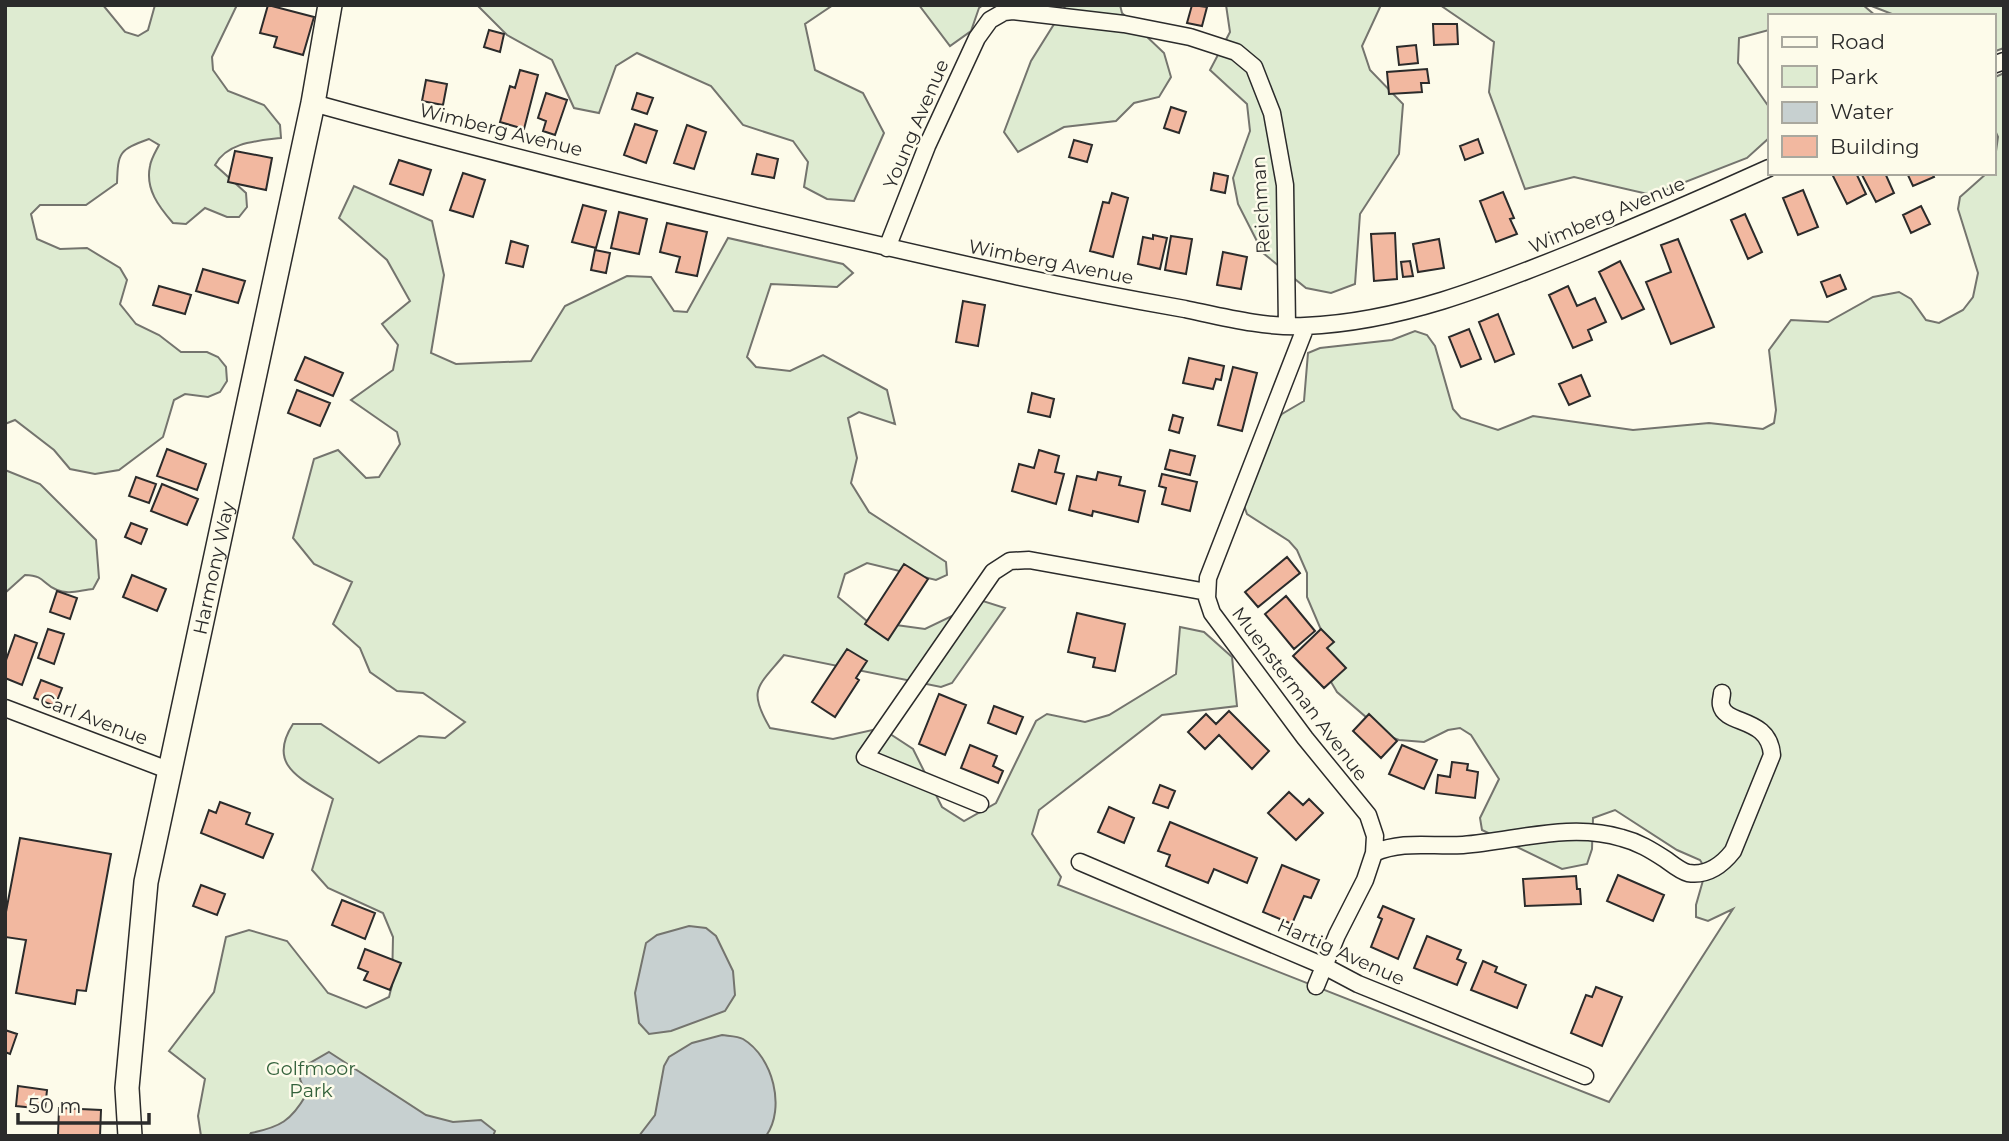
<svg xmlns="http://www.w3.org/2000/svg" width="2009" height="1141" font-family="Montserrat,sans-serif">
	<style>
		.green { fill: #deebd1; stroke: #74746e; stroke-width: 2 }
		.water { fill: #c7d0d0; stroke: #74746e; stroke-width: 2 }
		.building { fill: #f2b8a0; stroke: #2b2b2b; stroke-width: 2 }
		.lines { fill: none; stroke-linecap: round; stroke-linejoin: round }
		.street-casing { stroke: #2b2b2b; stroke-width: 19 }
		.secondary-casing { stroke: #2b2b2b; stroke-width: 26 }
		.street { stroke: #fdfbea; stroke-width: 16 }
		.secondary { stroke: #fdfbea; stroke-width: 23 }
		.labels { text-anchor: middle; dominant-baseline: central; stroke-width: 5; stroke-linejoin: round; paint-order: stroke }
		.street-label { font-size: 19px; fill: #2b2b2b; stroke: #fdfbea }
		.park-label { font-size: 19px; fill: #34623c; stroke: #fdfbea }
	</style>
	<rect width="100%" height="100%" fill="#fdfbea"/>
	<path class="green" d="M5 5H103L125 32 138 36 148 30 155 5H237L212 57 213 70 228 91 264 105 280 125 281 138C257 141 227 142 215 165L246 193 247 207 239 217H227L205 208 186 224 173 223C159 207 145 189 150 166 151 159 156 151 159 145L149 139C119 150 118 152 117 183L86 205H40L31 214 37 239 60 249 87 248 120 268 127 280 120 304 136 324 159 335 181 352H207L218 357 226 367 227 381 220 392 208 397 185 394 174 400 163 437 119 470 95 474 70 469 54 450 15 420 5 424Z
		M477 5H833L805 24 815 70 863 93 884 133 854 201 827 199 804 187 808 162 793 141 743 125 711 86 637 53 616 66 599 113 574 108 552 60 507 35Z
		M919 5H983L979 8 971 31 950 46Z
		M1066 5H1120L1122 13 1164 53 1171 77 1159 97 1134 103 1116 121 1064 127 1018 152 1004 132 1031 61Z
		M1226 5H1381L1362 46 1370 70 1403 104 1399 154 1360 214 1355 284 1331 293 1306 288 1263 253 1238 204 1233 178 1250 131 1247 104 1210 70 1230 32Z
		M1440 5H1863L1876 16H1769V30L1739 38 1738 63 1769 107V138L1747 158 1652 195 1574 177 1525 189 1489 92 1494 42Z
		M1869 5H2004V48L1993 52V16H1897Z
		M2004 73V1136H201L198 1116 205 1079 169 1051 214 992 226 937 249 930 287 941 328 993 366 1008 389 997 392 985 393 937 383 913 328 888 312 870 333 799C302 779 266 766 293 724H321L379 763 419 736 445 738 465 722 423 693 397 691 370 672 360 648 333 624 352 582 314 564 293 538 314 459 338 450 366 478 379 477 400 444 397 432 351 400 393 370 398 345 382 324 410 301 387 260 339 218 354 186 432 221 444 275 431 353 456 364 531 361 565 306 627 276 651 277 674 311 687 312 728 238 843 264 853 273 837 287 771 284 747 357 756 367 790 371 823 355 887 390 895 424 859 412 848 418 857 458 851 483 869 512 946 562 947 575 936 580 867 563 845 574 838 597 867 621 925 629 983 601 1005 608 952 683 941 687 784 655C758 687 747 689 770 728L833 739 881 728 913 749 942 807 964 821 996 803 1036 721 1047 714 1085 722 1109 715 1176 674 1180 627 1204 632 1232 657 1237 706 1162 715 1039 810 1032 834 1061 877 1058 885 1609 1102 1733 909 1708 921 1696 917V905L1706 870 1700 860 1677 850 1615 810 1593 818 1592 849 1587 864 1562 869 1482 830 1480 818 1499 779 1471 735 1460 728 1448 730 1424 742 1399 740 1388 736 1337 692 1331 682 1322 632 1307 597V573L1297 550 1289 541 1247 514 1243 503 1266 435 1282 414 1304 401 1308 353 1320 348 1392 340 1415 331 1427 335 1435 346 1453 409 1461 418 1498 430 1533 416 1633 430 1709 423 1763 429 1774 423 1776 410 1769 350 1791 320 1828 322 1873 297 1899 292 1911 299 1926 320 1939 323 1963 310 1973 297 1978 273 1958 209 1960 197 1987 173H1993L1998 137 1993 126V78Z
		M5 470 40 484 96 540 99 578 93 589C81 590 68 595 57 590 41 583 46 576 25 575L5 593Z"/>
	<path class="water" d="M689 926 706 928 716 936 733 971 735 995 725 1011 671 1031 649 1034 639 1023 635 993 646 943 657 935Z
		M722 1035C729 1036 738 1036 743 1039 773 1057 786 1108 766 1136H639L655 1115 664 1066 669 1057 692 1043Z
		M329 1052 426 1115 453 1122 481 1120 495 1131 493 1136H249L251 1133C280 1127 291 1121 306 1095L300 1079 303 1067Z"/>
	<path class="building" d="M268 5 314 17 303 55 274 47 277 37 260 33Z
		M1192 5 1207 7 1202 26 1187 23Z
		M1433 24H1457L1458 44 1434 45Z
		M489 30 504 34 500 52 484 47Z
		M1416 45 1418 63 1399 65 1397 47Z
		M1427 69 1429 83H1421L1422 92 1389 94 1387 72Z
		M520 70 538 75 524 129 500 122 510 86 515 88Z
		M426 80 447 84 443 105 422 101Z
		M546 93 567 100 555 135 543 131 546 121 538 118Z
		M637 93 653 98 647 114 632 109Z
		M1171 107 1186 112 1179 133 1164 128Z
		M635 124 657 131 646 163 624 155Z
		M687 125 706 132 694 169 674 163Z
		M1478 139 1483 153 1465 160 1460 146Z
		M1074 140 1092 145 1087 162 1069 157Z
		M235 151 272 158 266 190 228 182Z
		M757 154 778 159 774 178 752 174Z
		M399 160 431 170 423 195 390 184Z
		M463 173 485 180 473 217 450 210Z
		M1214 173 1228 176 1225 193 1211 190Z
		M1856 173 1866 194 1847 204 1832 174Z
		M1861 173H1885L1894 193 1876 202Z
		M1907 173H1932L1934 177 1913 186Z
		M1803 190 1818 227 1798 235 1783 198Z
		M1503 192 1514 218 1510 219 1517 234 1496 242 1480 201Z
		M1112 193 1128 198 1113 257 1090 251 1103 202 1109 203Z
		M583 205 606 211 596 248 572 242Z
		M1921 206 1930 224 1911 233 1903 215Z
		M619 212 647 219 639 254 611 248Z
		M1745 214 1762 252 1748 259 1731 220Z
		M667 223 707 232 697 276 676 272 680 257 660 252Z
		M1395 233 1397 279 1374 281 1371 234Z
		M1153 235 1167 238 1160 269 1138 264 1143 237 1153 239Z
		M1171 236 1192 239 1186 274 1165 270Z
		M1439 239 1444 268 1418 272 1413 244Z
		M1678 239 1714 327 1671 344 1646 282 1671 272 1661 245Z
		M511 241 528 246 523 267 506 263Z
		M595 250 610 253 606 273 591 270Z
		M1223 252 1247 257 1241 289 1217 285Z
		M1410 261 1413 276 1403 277 1401 262Z
		M1620 261 1644 309 1622 319 1599 272Z
		M203 269 245 281 238 303 196 291Z
		M1840 275 1846 289 1827 297 1821 282Z
		M159 286 191 295 185 314 153 305Z
		M1568 286 1577 306 1595 298 1606 322 1588 330 1592 340 1573 348 1549 295Z
		M963 301 985 305 978 346 956 342Z
		M1498 314 1514 354 1495 362 1479 322Z
		M1469 329 1481 359 1461 367 1449 337Z
		M305 357 343 373 333 396 295 380Z
		M1189 358 1224 366 1221 380 1216 379 1213 389 1183 383Z
		M1233 367 1257 373 1242 431 1218 425Z
		M1581 375 1590 396 1569 405 1559 384Z
		M297 390 330 403 320 426 288 413Z
		M1032 393 1054 399 1050 417 1028 412Z
		M1173 415 1183 418 1179 433 1169 430Z
		M167 449 206 464 197 490 157 476Z
		M1039 450 1059 456 1055 472 1064 474 1056 504 1012 491 1019 464 1034 468Z
		M1170 450 1195 456 1190 475 1165 469Z
		M1098 472 1121 477 1119 485 1145 491 1138 522 1093 511 1092 516 1069 510 1077 476 1096 480Z
		M1162 474 1197 482 1190 511 1162 504 1166 488 1159 486Z
		M136 477 156 484 149 503 129 496Z
		M162 484 198 499 187 525 151 511Z
		M131 523 147 529 141 544 125 537Z
		M1287 557 1300 573 1258 607 1245 592Z
		M904 564 928 579 888 640 865 624Z
		M132 575 166 589 157 611 123 597Z
		M57 591 77 598 70 619 50 612Z
		M1286 596 1315 631 1294 649 1265 614Z
		M1077 613 1125 624 1115 671 1093 667 1095 658 1068 652Z
		M48 629 64 634 54 664 38 658Z
		M1321 629 1334 642 1327 648 1346 668 1324 688 1293 656Z
		M15 635 37 643 22 685 5 678V663Z
		M847 649 867 661 856 678 859 680 835 717 812 702Z
		M41 680 62 688 55 706 34 698Z
		M939 694 966 705 945 755 919 744Z
		M994 706 1023 717 1016 734 988 723Z
		M1229 711 1269 751 1252 769 1219 735 1205 749 1188 732 1206 714 1216 724Z
		M1369 714 1397 741 1381 758 1353 731Z
		M970 745 997 756 993 766 1003 771 998 783 961 768Z
		M1402 745 1437 760 1424 789 1389 774Z
		M1452 762 1468 764 1467 770 1478 772 1475 798 1436 793 1438 775 1450 777Z
		M1160 785 1175 791 1168 808 1153 803Z
		M1289 792 1303 805 1309 799 1323 813 1296 840 1268 813Z
		M220 802 250 813 246 824 273 834 263 858 201 833 209 810 216 813Z
		M1109 807 1134 818 1124 843 1098 832Z
		M1170 822 1257 858 1247 883 1214 869 1208 883 1166 866 1170 855 1158 851Z
		M20 838 111 854 86 991 77 990 75 1004 16 993 26 940 5 937V917Z
		M1282 865 1319 880 1311 898 1304 896 1292 924 1263 912Z
		M1618 875 1664 895 1653 921 1607 901Z
		M1576 876 1577 889H1580L1581 904 1525 906 1523 879Z
		M201 885 225 894 217 915 193 906Z
		M342 900 375 913 365 939 332 925Z
		M1383 906 1414 919 1398 959 1371 947 1382 919 1378 917Z
		M1427 936 1461 950 1457 959 1466 963 1457 985 1414 968Z
		M365 949 401 963 390 990 364 980 368 972 358 968Z
		M1483 961 1497 967 1495 972 1526 985 1517 1008 1471 990Z
		M1596 987 1622 997 1602 1046 1571 1033 1586 995 1592 997Z
		M5 1030 17 1034 10 1054 5 1052Z
		M18 1086 47 1090 45 1109 16 1106Z
		M59 1108 101 1110 100 1136 58 1135Z"/>
	<g class="lines">
		<defs>
			<path id="street" d="M1993 65 2004 61
				M313 103C540 166 769 221 998 272 1060 286 1122 298 1185 309 1223 317 1265 328 1305 326 1400 322 1487 287 1574 252 1640 225 1705 197 1769 168
				M887 248 927 146 977 38 990 20 1004 12 1013 11 1124 24 1190 37 1236 52 1254 67 1272 113 1285 185 1287 326
				M1306 326 1208 578 1207 598 1212 613 1305 738 1368 815 1375 836 1374 853 1365 880 1337 935 1316 986
				M5 708 168 770
				M980 804 865 757 993 572 1010 561 1029 560 1207 592
				M1374 853C1403 840 1432 847 1463 845 1516 841 1570 822 1622 838 1638 842 1651 850 1665 859 1672 864 1680 871 1688 873 1707 876 1722 865 1733 851L1772 755C1769 716 1725 726 1721 705 1720 701 1722 697 1722 693
				M1080 862 1324 966 1358 984 1585 1076"/>
			<g id="secondary">
				<path id="s1" d="M130 1136 127 1088 146 882 313 103 330 5"/>
			</g>
		</defs>
		<use href="#street" class="street-casing"/>
		<use href="#secondary" class="secondary-casing"/>
		<use href="#street" class="street"/>
		<use href="#secondary" class="secondary"/>
	</g>
	<g class="labels">
		<g class="street-label">
			<text transform="translate(916 124) rotate(-67)">Young Avenue</text>
			<text transform="translate(501 130) rotate(14)">Wimberg Avenue</text>
			<text transform="translate(1261 205) rotate(-93)">Reichman</text>
			<text transform="translate(1607 215) rotate(-23)">Wimberg Avenue</text>
			<text transform="translate(1051 262) rotate(11)">Wimberg Avenue</text>
			<text stroke="none"><textPath href="#s1" startOffset="576">Harmony Way</textPath></text>
			<text transform="translate(1300 694) rotate(53)">Muensterman Avenue</text>
			<text transform="translate(94 719) rotate(21)">Carl Avenue</text>
			<text transform="translate(1341 952) rotate(24)">Hartig Avenue</text>
		</g>
		<g class="park-label">
			<text x="311" y="1068">Golfmoor<tspan x="311" dy="22">Park</tspan></text>
		</g>
	</g>
	<rect width="2009" height="1141" fill="none" stroke="#2b2b2b" stroke-width="14"/>
	<rect x="1768" y="14" width="228" height="161" fill="#fdfbea" stroke="#a9a89e" stroke-width="2"/>
	<rect x="1782" y="37" width="35" height="10" fill="#fdfbea" stroke="#a9a89e" stroke-width="2"/>
	<text x="1830" y="49" font-size="21" fill="#2b2b2b">Road</text>
	<rect x="1782" y="66" width="35" height="21" fill="#deebd1" stroke="#a9a89e" stroke-width="2"/>
	<text x="1830" y="84" font-size="21" fill="#2b2b2b">Park</text>
	<rect x="1782" y="102" width="35" height="21" fill="#c7d0d0" stroke="#a9a89e" stroke-width="2"/>
	<text x="1830" y="119" font-size="21" fill="#2b2b2b">Water</text>
	<rect x="1782" y="136" width="35" height="21" fill="#f2b8a0" stroke="#a9a89e" stroke-width="2"/>
	<text x="1830" y="154" font-size="21" fill="#2b2b2b">Building</text>
	<path d="M18 1113v10h131v-10" fill="none" stroke="#2b2b2b" stroke-width="3.5"/>
	<text x="28" y="1113" font-size="21" fill="#2b2b2b" stroke="#fdfbea" stroke-width="5" paint-order="stroke">50 m</text>
</svg>
